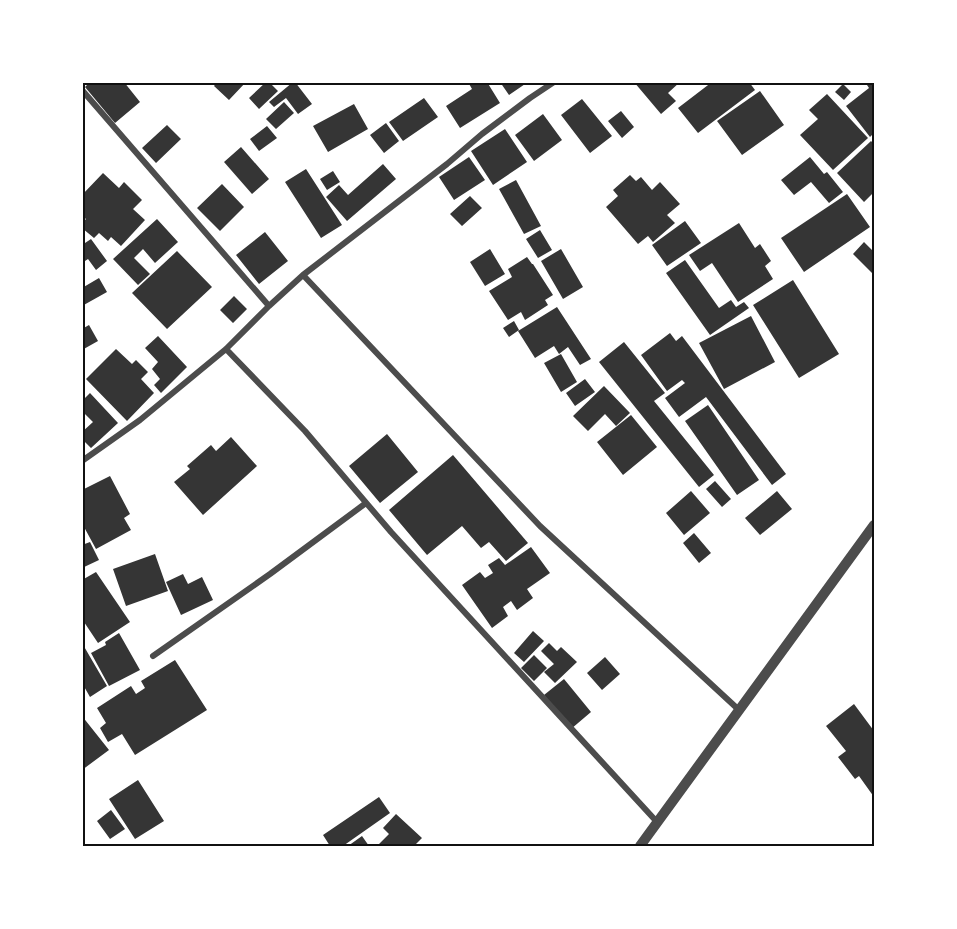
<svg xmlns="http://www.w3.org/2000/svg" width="957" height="929" font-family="Lato,sans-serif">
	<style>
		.building { fill: #353535 }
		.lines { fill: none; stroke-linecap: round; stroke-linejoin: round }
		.minor { stroke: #4c4c4c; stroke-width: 6 }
		.tertiary { stroke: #4c4c4c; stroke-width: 10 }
		.neatline { fill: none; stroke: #111; stroke-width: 2 }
	</style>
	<rect width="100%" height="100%" fill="#fff"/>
	<path class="building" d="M90 82H124L140 102 115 123 85 87Z
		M217 82H246L229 100 214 86Z
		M266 82H269L278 91 259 109 249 98Z
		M293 82H295L312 104 298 114 286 98 274 107 269 102Z
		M468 82H487L500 103 460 128 446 106 472 89Z
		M500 82H528L509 95Z
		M634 82H680L668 93 676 101 661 114Z
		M712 82H749L755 90 698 133 678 108Z
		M865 82H874V133L870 137 846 106 869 88Z
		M843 84 851 92 844 100 835 92Z
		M760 91 784 125 742 155 717 121Z
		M827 94 868 138 833 170 800 135 818 119 809 110Z
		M424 98 438 117 403 141 389 122Z
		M582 99 612 136 590 153 561 115Z
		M284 102 294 113 276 129 266 119Z
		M354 104 368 129 328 152 313 126Z
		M621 111 634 127 622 138 608 121Z
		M543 114 562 140 534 161 515 135Z
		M386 123 399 141 384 153 370 135Z
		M167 125 181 139 156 163 142 148Z
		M267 126 277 138 259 151 250 139Z
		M505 129 527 162 493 185 471 151Z
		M871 141 874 144V192L864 202 837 173Z
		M241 147 269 179 252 194 224 162Z
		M469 157 485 180 454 200 439 177Z
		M810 157 824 174 827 172 843 192 829 203 811 182 794 195 781 180Z
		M383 164 396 179 347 221 326 197 339 185 348 195Z
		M306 169 342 225 321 238 285 182Z
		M333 171 340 182 327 190 320 179Z
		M103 173 119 188 124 182 142 200 133 209 145 220 121 246 111 237 108 241 99 233 94 238 82 228V223L86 219 82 216V195Z
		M630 175 636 181 641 177 652 190 660 182 680 204 667 215 675 223 653 242 648 236 638 244 606 207 618 196 613 190Z
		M516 180 541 226 524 234 499 189Z
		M222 184 244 207 220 231 197 208Z
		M847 194 870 227 804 272 781 238Z
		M470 196 482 208 462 226 450 214Z
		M157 219 178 242 155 263 143 249 134 258 150 274 138 285 113 259Z
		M685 221 701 243 667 266 652 245Z
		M739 223 755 248 760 244 771 261 765 266 773 279 738 302 712 263 700 271 689 255Z
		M540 230 552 250 538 258 526 239Z
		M265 232 288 261 259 284 236 255Z
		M91 239 107 261 96 270 88 259 82 263V245Z
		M864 242 874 252V270L872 273 853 254Z
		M490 249 505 274 485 286 470 262Z
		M561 249 583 287 563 299 541 261Z
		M177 251 212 287 167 329 132 293Z
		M527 257 532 264H533L553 295 545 300 548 305 525 320 521 312 508 320 489 291 512 277 508 269Z
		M685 260 719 308 731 300 736 307 744 302 749 308 710 335 666 273Z
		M99 278 107 292 82 306V288Z
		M793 280 839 354 799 378 753 305Z
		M234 296 247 309 233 323 220 310Z
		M557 307 591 359 580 365 568 347 559 354 554 346 535 358 518 331Z
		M751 316 775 362 724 389 699 343Z
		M514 321 519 330 509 337 503 328Z
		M89 325 98 341 82 350V329Z
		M670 333 676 341 682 336 786 474 772 485 706 397 679 417 665 398 685 383 682 380 667 391 641 355Z
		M158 336 187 367 161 393 154 385 160 379 152 369 158 362 145 348Z
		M624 342 665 393 654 401 714 475 699 487 599 362Z
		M116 349 132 364 136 360 148 372 141 379 154 393 127 421 86 379Z
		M561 354 577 382 561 392 544 363Z
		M585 379 595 392 575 406 566 393Z
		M604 386 630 413 616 426 605 414 588 431 573 416Z
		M90 393 118 423 91 448 82 439V432L93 422 82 411V401Z
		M708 405 759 480 737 495 685 421Z
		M631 415 657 447 623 475 597 442Z
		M387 434 418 472 380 503 349 466Z
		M231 437 257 466 203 515 174 482 190 469 187 466 211 445 216 451Z
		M453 455 528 543 506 561 489 542 481 548 462 526 427 555 389 510Z
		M110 476 130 514 124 518 131 530 96 549 84 527 82 528V490Z
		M715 481 731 499 722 507 706 489Z
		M691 491 710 513 684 535 666 513Z
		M777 491 792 509 760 535 745 518Z
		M694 533 711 553 699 563 683 543Z
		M90 542 99 560 82 568V545Z
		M531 547 550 573 527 589 533 598 517 610 511 601 503 607 508 616 492 628 462 585 480 572 485 578 493 573 488 565 499 558 505 565Z
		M155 554 168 591 126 606 113 569Z
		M96 572 130 622 98 643 82 619V580Z
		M183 574 188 584 202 577 213 600 181 615 166 582Z
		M533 631 544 641 524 662 514 653Z
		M119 633 140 670 109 686 91 653 106 645 105 642Z
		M82 643 107 686 90 697 82 683Z
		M549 643 557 651 561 647 577 662 555 683 544 672 554 664 541 651Z
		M534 655 547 668 534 681 521 668Z
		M605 657 620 674 602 690 587 673Z
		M175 660 207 710 135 755 122 734 108 742 100 728 106 723 97 708 131 686 136 694 145 688 141 681Z
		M564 679 591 712 571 729 544 695Z
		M854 704 874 731V797L859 776 855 779 838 757 846 751 826 726Z
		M82 716 109 750 82 770Z
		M138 780 164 821 135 839 109 799Z
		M379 797 390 813 343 846H330L323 835Z
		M111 810 125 829 110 839 97 821Z
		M396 814 422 838 414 846H377L389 834 383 828Z
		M362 836 369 846H348Z"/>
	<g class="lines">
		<path class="minor" d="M82 90 269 306
			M303 275 540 526 739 710
			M226 349 305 431 391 532 657 822
			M82 461 140 420 226 349 269 306 303 275 447 164 482 134 530 98 554 82
			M153 656 270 574 366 503"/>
		<path class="tertiary" d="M640 846 874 525"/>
	</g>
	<rect width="957" height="929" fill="none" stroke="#ffffff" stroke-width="168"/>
	<rect x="84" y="84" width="789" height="761" class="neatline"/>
</svg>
